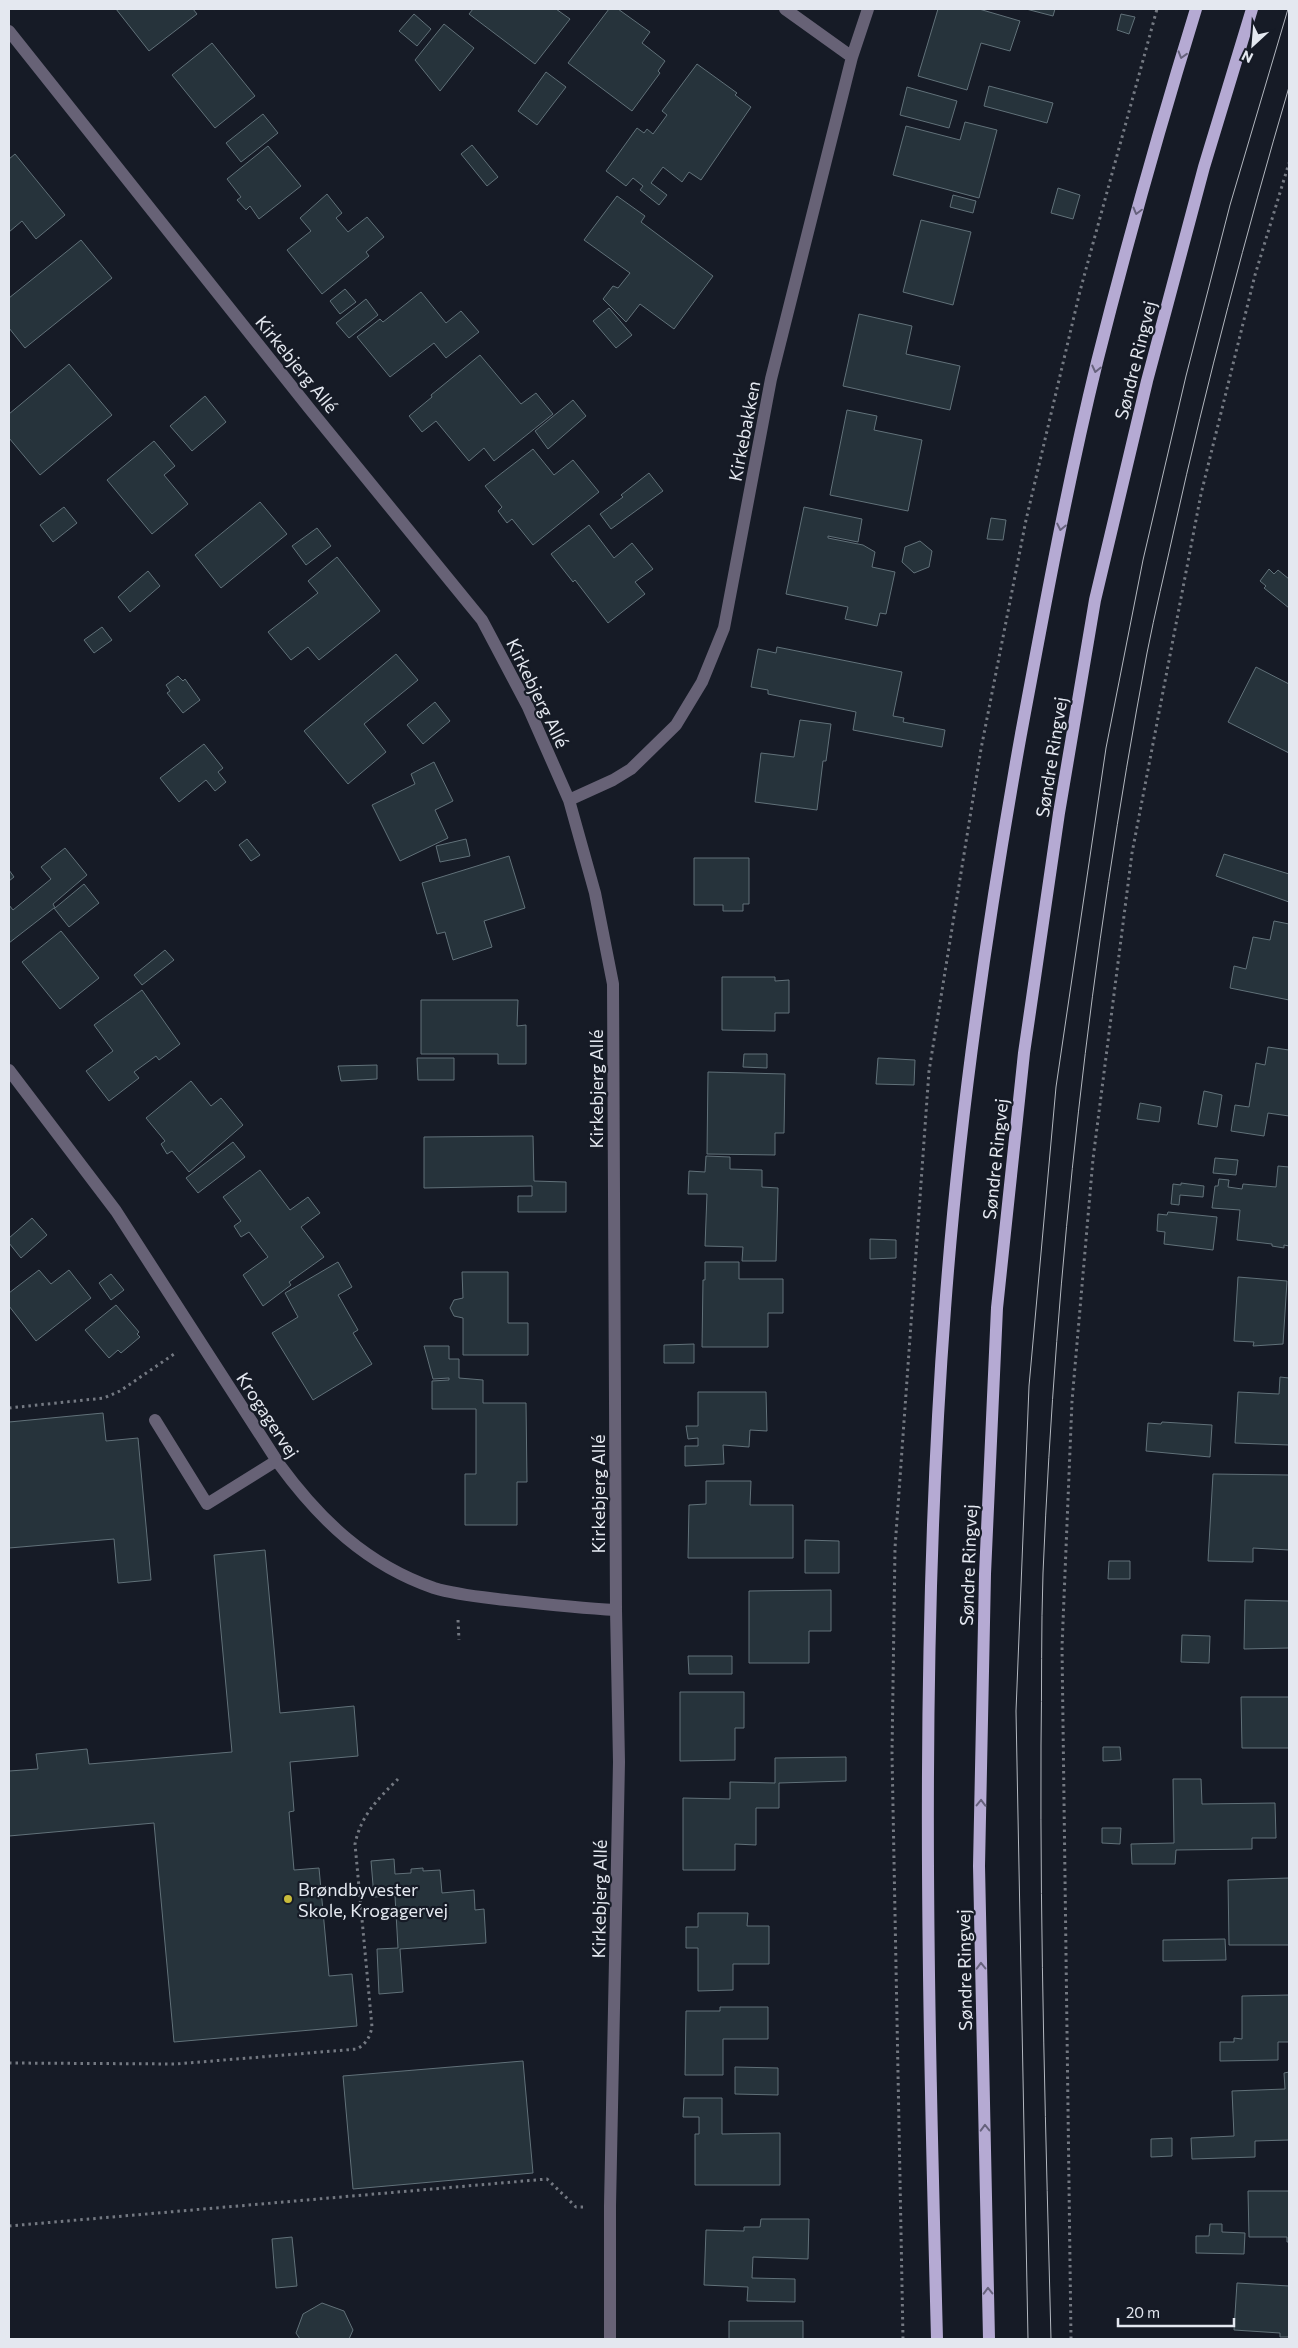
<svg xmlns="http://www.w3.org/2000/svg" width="1298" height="2348" font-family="Commissioner,sans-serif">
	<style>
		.building { fill: #26333b; stroke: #617179 }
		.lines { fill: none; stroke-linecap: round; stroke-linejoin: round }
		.path { stroke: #747982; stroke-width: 3; stroke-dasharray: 2.5 4; stroke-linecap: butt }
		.service { stroke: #676276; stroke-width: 12 }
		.minor { stroke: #676276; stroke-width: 12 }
		.primary { stroke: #b5aad3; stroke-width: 12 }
		.tram { stroke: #b2b7bf; stroke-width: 1 }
		.oneway { stroke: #66627c }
		.poi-dot { fill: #c8bb3b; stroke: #161b26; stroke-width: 2 }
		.labels { text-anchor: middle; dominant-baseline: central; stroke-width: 4.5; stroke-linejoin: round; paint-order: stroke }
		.street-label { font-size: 18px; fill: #e4e8f0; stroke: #161b26 }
		.poi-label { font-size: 18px; fill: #e4e8f0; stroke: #161b26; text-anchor: start }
	</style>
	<rect width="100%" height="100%" fill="#161b26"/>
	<path class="building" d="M116 9H193L197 14 149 51Z
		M473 9H556L570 19 535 64 469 14Z
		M609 9H618L650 32 642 43 665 61 658 71 660 73 632 111 568 63Z
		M938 9H979L1020 21 1010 51 981 43 967 90 918 76Z
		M1026 9H1055L1053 16Z
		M414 14 431 29 417 46 399 31Z
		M1121 14 1135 17 1129 34 1117 30Z
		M444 24 474 48 440 91 415 60Z
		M212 43 255 96 215 128 172 75Z
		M697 64 737 93 735 95 751 107 701 180 689 172 682 182 663 167 651 183 667 195 659 205 640 190 643 186 633 178 626 186 606 171 637 128 644 133 647 129 653 134 667 115 662 111Z
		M546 72 566 87 537 125 518 111Z
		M989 86 1053 103 1047 123 984 106Z
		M907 87 957 101 949 128 900 115Z
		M263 114 278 133 241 162 226 143Z
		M965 122 997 130 979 198 893 175 906 126 960 140Z
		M472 145 498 177 487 186 461 154Z
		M268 146 301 186 259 219 250 206 246 210 237 200 241 197 227 179Z
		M15 154 65 215 36 239 22 221 9 232V159Z
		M1058 188 1080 195 1073 219 1051 213Z
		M327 194 342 213 336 218 348 232 367 217 384 237 366 252 369 256 322 294 287 250 311 231 300 218Z
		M953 195 976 201 973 213 950 207Z
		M617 196 645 216 641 222 713 276 674 329 640 304 626 322 603 299 613 286 618 288 630 273 584 240Z
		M921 220 971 232 953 305 903 292Z
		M81 240 112 278 25 348 9 328V298Z
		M345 289 356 302 340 314 330 301Z
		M421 292 446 323 461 311 479 332 446 358 434 343 390 377 357 337 380 319 383 322Z
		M366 299 378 315 349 338 336 323Z
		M609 308 632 335 616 348 593 321Z
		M859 314 912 326 906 354 960 366 950 410 843 386Z
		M480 355 521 404 536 393 553 414 494 461 484 448 469 461 436 421 422 432 409 416 432 397 431 395Z
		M69 364 112 415 40 475 9 438V414Z
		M205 396 226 422 192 451 170 426Z
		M573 400 586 416 548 449 535 431Z
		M847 410 877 416 874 430 922 440 908 511 830 495Z
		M154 441 175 466 164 475 188 504 152 534 107 480Z
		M533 449 554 475 573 460 599 492 533 545 512 519 507 523 498 511 502 507 485 486Z
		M649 473 663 491 611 529 600 514 623 497 621 495Z
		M260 502 287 534 221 588 195 555Z
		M64 507 77 523 53 542 40 525Z
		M804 507 862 519 858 542 828 536V538L863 545 875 552 872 567 895 572 886 614 880 613 877 626 845 619 848 607 786 594Z
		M991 518 1006 520 1003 540 987 539Z
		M589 525 614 558 632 543 653 569 635 582 645 594 608 623 575 580 573 582 551 554Z
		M317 528 331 546 306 565 292 546Z
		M920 541 932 551 929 567 914 573 902 562 905 547Z
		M337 557 380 611 319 660 308 647 291 660 268 632 318 593 308 581Z
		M1269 569 1274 574 1278 570 1289 579V608L1264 588 1266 586 1260 581Z
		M148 571 160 586 130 612 118 597Z
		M102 627 112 640 94 653 84 640Z
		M777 647 902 672 893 716 904 718 903 722 945 730 942 747 853 730 856 712 768 694V690L751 687 758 649 776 653Z
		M396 654 418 680 364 724 386 752 348 784 304 731Z
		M1256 667 1289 684V753L1228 722Z
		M178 676 183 681 185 679 200 700 183 713 167 693 170 691 166 685Z
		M435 702 450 721 423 744 407 725Z
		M800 720 831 724 826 761H823L817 810 755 802 761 753 794 757Z
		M204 744 223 768 218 772 226 782 215 791 206 780 179 802 160 778Z
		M434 762 453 801 435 810 448 838 400 861 372 805 415 784 411 774Z
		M247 839 260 855 251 861 239 845Z
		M466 839 470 856 440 862 436 846Z
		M65 848 87 875 53 904 55 908 84 884 99 903 69 927 54 908 9 943V905L13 910 51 879 41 867Z
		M1224 854 1289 874V902L1216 876Z
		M509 856 525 908 484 921 492 947 453 960 445 932 437 934 422 883Z
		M694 858H749V904H743V911H723V905H694Z
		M9 870 14 877 9 881Z
		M1274 921 1289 924V1000L1230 988 1234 966 1246 969 1253 937 1270 940Z
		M61 931 99 978 60 1009 22 962Z
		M165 950 174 960 142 985 134 975Z
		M722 977H775V981L789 980V1013H775V1031L722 1030Z
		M142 990 180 1044 159 1060 156 1056 134 1072 139 1078 109 1101 86 1071 113 1051 94 1025Z
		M421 1000H518L517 1026 526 1025V1064H498V1054H421Z
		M1268 1047 1289 1050V1116L1268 1113 1264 1136 1231 1131 1235 1105 1249 1107 1256 1063 1265 1065Z
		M744 1054H767V1068L743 1067Z
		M417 1058H454V1080H418Z
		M878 1058 915 1060 914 1085 876 1084Z
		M377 1065V1079L341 1081 338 1066Z
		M708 1072 785 1074 784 1133H775V1155L707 1154Z
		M191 1081 211 1106 221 1098 243 1125 189 1172 172 1151 167 1154 161 1144 165 1141 146 1118Z
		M1204 1091 1222 1095 1217 1127 1198 1124Z
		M1140 1103 1161 1107 1159 1122 1137 1119Z
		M533 1136 534 1181 566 1182V1212H518V1196H532V1186L424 1188V1137Z
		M233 1142 245 1157 198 1193 186 1178Z
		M706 1156 730 1157V1169L762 1170V1187L778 1188 776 1261H742L743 1247 705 1246 707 1194H688L689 1171 705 1172Z
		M1215 1158 1238 1160 1236 1175 1213 1173Z
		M1278 1166 1289 1167V1246L1284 1245V1248L1272 1246V1244L1237 1240 1240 1210 1212 1208 1215 1186H1218L1219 1179 1229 1180 1228 1187 1242 1189 1243 1184 1276 1187Z
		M260 1170 290 1210 308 1197 320 1213 301 1227 324 1257 289 1282 291 1285 263 1306 243 1275 268 1257 249 1232 241 1237 234 1226 241 1221 223 1197Z
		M1181 1183 1204 1186 1203 1197 1180 1195 1179 1205 1171 1204 1173 1184 1181 1185Z
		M1168 1212 1217 1217 1213 1250 1164 1244 1165 1232 1157 1231 1158 1214 1167 1215Z
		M32 1218 47 1235 21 1258 9 1243V1238Z
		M870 1239 896 1240V1258L870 1259Z
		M338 1262 352 1287 338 1295 358 1330 353 1333 372 1364 313 1400 272 1333 298 1317 285 1293Z
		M705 1262H739V1279H783V1313H768V1347H702L703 1280H705Z
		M39 1270 51 1284 69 1270 91 1298 36 1341 9 1306V1293Z
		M462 1272H508V1323H528V1355H463V1318L454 1316 450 1308 454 1300 463 1298Z
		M111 1274 124 1290 111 1300 99 1283Z
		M1238 1277 1287 1281 1283 1344 1253 1346 1254 1342 1234 1341Z
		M116 1305 139 1332 137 1334 140 1337 121 1353 118 1350 109 1358 85 1330Z
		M694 1344V1363H664V1345Z
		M424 1346H449V1359H459V1378L483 1380V1403H526L527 1482H517V1525H465V1474H476V1409H432V1381L449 1380V1378L433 1379Z
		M1280 1377 1289 1378V1445L1235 1443 1238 1392 1279 1394Z
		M698 1392H766L767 1431 750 1430 749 1447 723 1445 724 1464 685 1466V1446H698V1438L688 1439 686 1426H698Z
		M103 1413 106 1441 138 1438 151 1580 118 1583 114 1539 9 1548V1422Z
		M1162 1422 1212 1425 1210 1457 1146 1451 1148 1423 1161 1424Z
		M1213 1474 1289 1475V1550L1253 1548V1562L1208 1561Z
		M706 1481H751L750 1505H793V1558H688L689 1505 706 1504Z
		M805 1540 839 1541V1573H805Z
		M265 1550 280 1713 354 1706 358 1756 290 1762 294 1811 289 1812 294 1870 319 1868 329 1976 352 1974 357 2026 174 2042 154 1823 9 1836V1771L38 1769 36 1754 87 1749 89 1764 232 1752 214 1555Z
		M1109 1561H1130V1579H1108Z
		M831 1590V1631H809V1663H749V1591Z
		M1245 1600 1289 1601V1648L1244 1649Z
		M1182 1635 1210 1636 1209 1663 1181 1662Z
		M688 1656H732V1674H689Z
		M680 1692H744V1728H735V1760L680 1761Z
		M1241 1697H1289V1748H1242Z
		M1103 1747H1120L1121 1760 1103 1761Z
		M846 1757V1781L779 1783V1808H756V1845L735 1844V1870H683V1798L730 1799V1782L775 1783V1758Z
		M1173 1779H1201L1202 1804 1275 1803 1276 1838H1252V1849L1176 1850 1175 1864H1132L1131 1844 1174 1843Z
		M1102 1828H1121L1120 1844 1102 1843Z
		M394 1859 395 1874 411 1873V1869L423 1868V1871L440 1870 442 1893 474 1890 475 1910 484 1909 486 1943 400 1949 403 1992 379 1994 377 1949 398 1948 395 1896 374 1897 371 1861Z
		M1289 1878V1945H1229L1228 1880Z
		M698 1913H748L747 1926H769V1964H733V1990L698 1991V1948H686V1927H698Z
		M1225 1939 1226 1960 1163 1961V1940Z
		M1289 1995V2042H1278V2060L1220 2061V2042H1234V2038L1242 2039V1996Z
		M720 2007H768V2039H723V2075H685L686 2011H720Z
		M523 2061 533 2173 353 2189 343 2076Z
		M735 2067 778 2068V2095L735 2094Z
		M1289 2072V2140L1255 2141V2157L1192 2159 1191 2138 1234 2136 1232 2091 1285 2089 1284 2073Z
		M684 2098H722V2134L780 2133V2185H695V2134H699V2117H683Z
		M1172 2138V2156L1151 2157V2139Z
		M1248 2191H1289V2242H1287V2237H1249Z
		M761 2219H809L808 2259 753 2257 752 2278 795 2279V2302L747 2301 748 2287 704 2285 706 2230 744 2231V2227H760Z
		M1210 2224H1222V2232L1245 2233 1244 2254 1196 2253V2236H1209Z
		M292 2237 297 2286 276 2288 272 2239Z
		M1237 2283 1289 2286V2337H1280V2333L1234 2330Z
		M322 2303 344 2311 353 2330 349 2339H300L296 2333 303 2314Z
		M729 2321H803V2339H729Z"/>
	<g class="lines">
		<path class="path" d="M9 1408 104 1398 120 1391 177 1352
			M458 1620 459 1640
			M9 2063 176 2064 357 2049C366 2044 370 2037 372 2027L355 1844C361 1815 378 1799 398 1779
			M9 2226 547 2179 576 2207H583
			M903 2339 892 1754 895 1548 929 1071 981 749 1026 520 1080 291 1157 9
			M1071 2339 1062 1647 1072 1401 1093 1159 1132 853 1201 494 1255 275 1289 163"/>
		<path class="service" d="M155 1420 207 1504 276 1461"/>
		<path class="minor" d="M785 9 852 57
			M9 31 309 408 482 620 528 707 569 800 595 893 613 984 616 1610 619 1762 610 2206V2339
			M569 800 613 780 631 769 676 725 702 682 724 628 771 379 852 57 868 9
			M9 1070 116 1211 279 1464C320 1520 367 1565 434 1588 457 1595 482 1597 506 1600 542 1604 579 1608 616 1610"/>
		<path class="primary" d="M937 2339C928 1996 919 1652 945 1309 959 1116 987 924 1021 734 1044 610 1067 485 1097 362 1127 243 1160 126 1196 9
			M989 2339 979 1866 985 1574 997 1308 1024 1053 1059 813 1095 600 1147 381 1204 167 1252 9"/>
		<path class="tram" d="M1028 2339 1016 1711 1029 1386 1056 1087 1106 748 1143 560 1186 376 1230 205 1288 9
			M1051 2339C1046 2141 1040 1943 1041 1745 1042 1687 1041 1630 1043 1573 1056 1264 1090 957 1147 653 1155 612 1165 571 1174 530 1207 381 1246 234 1289 87"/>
	</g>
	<defs><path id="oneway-chevron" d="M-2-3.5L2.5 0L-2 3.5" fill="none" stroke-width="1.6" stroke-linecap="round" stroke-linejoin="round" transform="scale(1.25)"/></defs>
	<g class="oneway">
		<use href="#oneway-chevron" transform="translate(1182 55) rotate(107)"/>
		<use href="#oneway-chevron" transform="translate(1137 211) rotate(105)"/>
		<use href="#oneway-chevron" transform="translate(1096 369) rotate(103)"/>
		<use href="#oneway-chevron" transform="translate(1061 527) rotate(102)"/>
		<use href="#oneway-chevron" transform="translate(981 1803) rotate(-89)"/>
		<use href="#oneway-chevron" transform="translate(981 1966) rotate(-91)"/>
		<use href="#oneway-chevron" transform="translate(985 2128) rotate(-91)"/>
		<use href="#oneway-chevron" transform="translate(988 2291) rotate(-91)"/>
	</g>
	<circle class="poi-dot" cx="288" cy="1899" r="5"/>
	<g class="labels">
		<g class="street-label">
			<text transform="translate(1135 360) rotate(-76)">Søndre Ringvej</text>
			<text transform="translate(297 364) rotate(51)">Kirkebjerg Allé</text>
			<text transform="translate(744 431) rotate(-79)">Kirkebakken</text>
			<text transform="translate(538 693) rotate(64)">Kirkebjerg Allé</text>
			<text transform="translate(1051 757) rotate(-81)">Søndre Ringvej</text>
			<text transform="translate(596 1089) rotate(-90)">Kirkebjerg Allé</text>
			<text transform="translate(995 1159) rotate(-84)">Søndre Ringvej</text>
			<text transform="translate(268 1415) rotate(57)">Krogagervej</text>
			<text transform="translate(598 1494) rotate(-90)">Kirkebjerg Allé</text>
			<text transform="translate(968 1565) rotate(-88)">Søndre Ringvej</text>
			<text transform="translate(599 1899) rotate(-89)">Kirkebjerg Allé</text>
			<text transform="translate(964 1970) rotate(-91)">Søndre Ringvej</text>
		</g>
		<g class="poi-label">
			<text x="298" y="1889">Brøndbyvester<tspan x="298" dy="21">Skole, Krogagervej</tspan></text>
		</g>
	</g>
	<rect width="1298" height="2348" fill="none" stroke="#e4e8f0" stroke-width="20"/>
	<g transform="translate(1253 45) rotate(206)" stroke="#161b26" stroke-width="4" paint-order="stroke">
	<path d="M0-4L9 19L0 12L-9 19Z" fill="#e4e8f0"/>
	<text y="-8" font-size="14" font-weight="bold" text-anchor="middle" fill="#e4e8f0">N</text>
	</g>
	<path d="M1118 2318v8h116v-8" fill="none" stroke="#e4e8f0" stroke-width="2.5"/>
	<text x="1126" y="2318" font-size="15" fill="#e4e8f0" stroke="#161b26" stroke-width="4" paint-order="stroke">20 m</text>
</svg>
